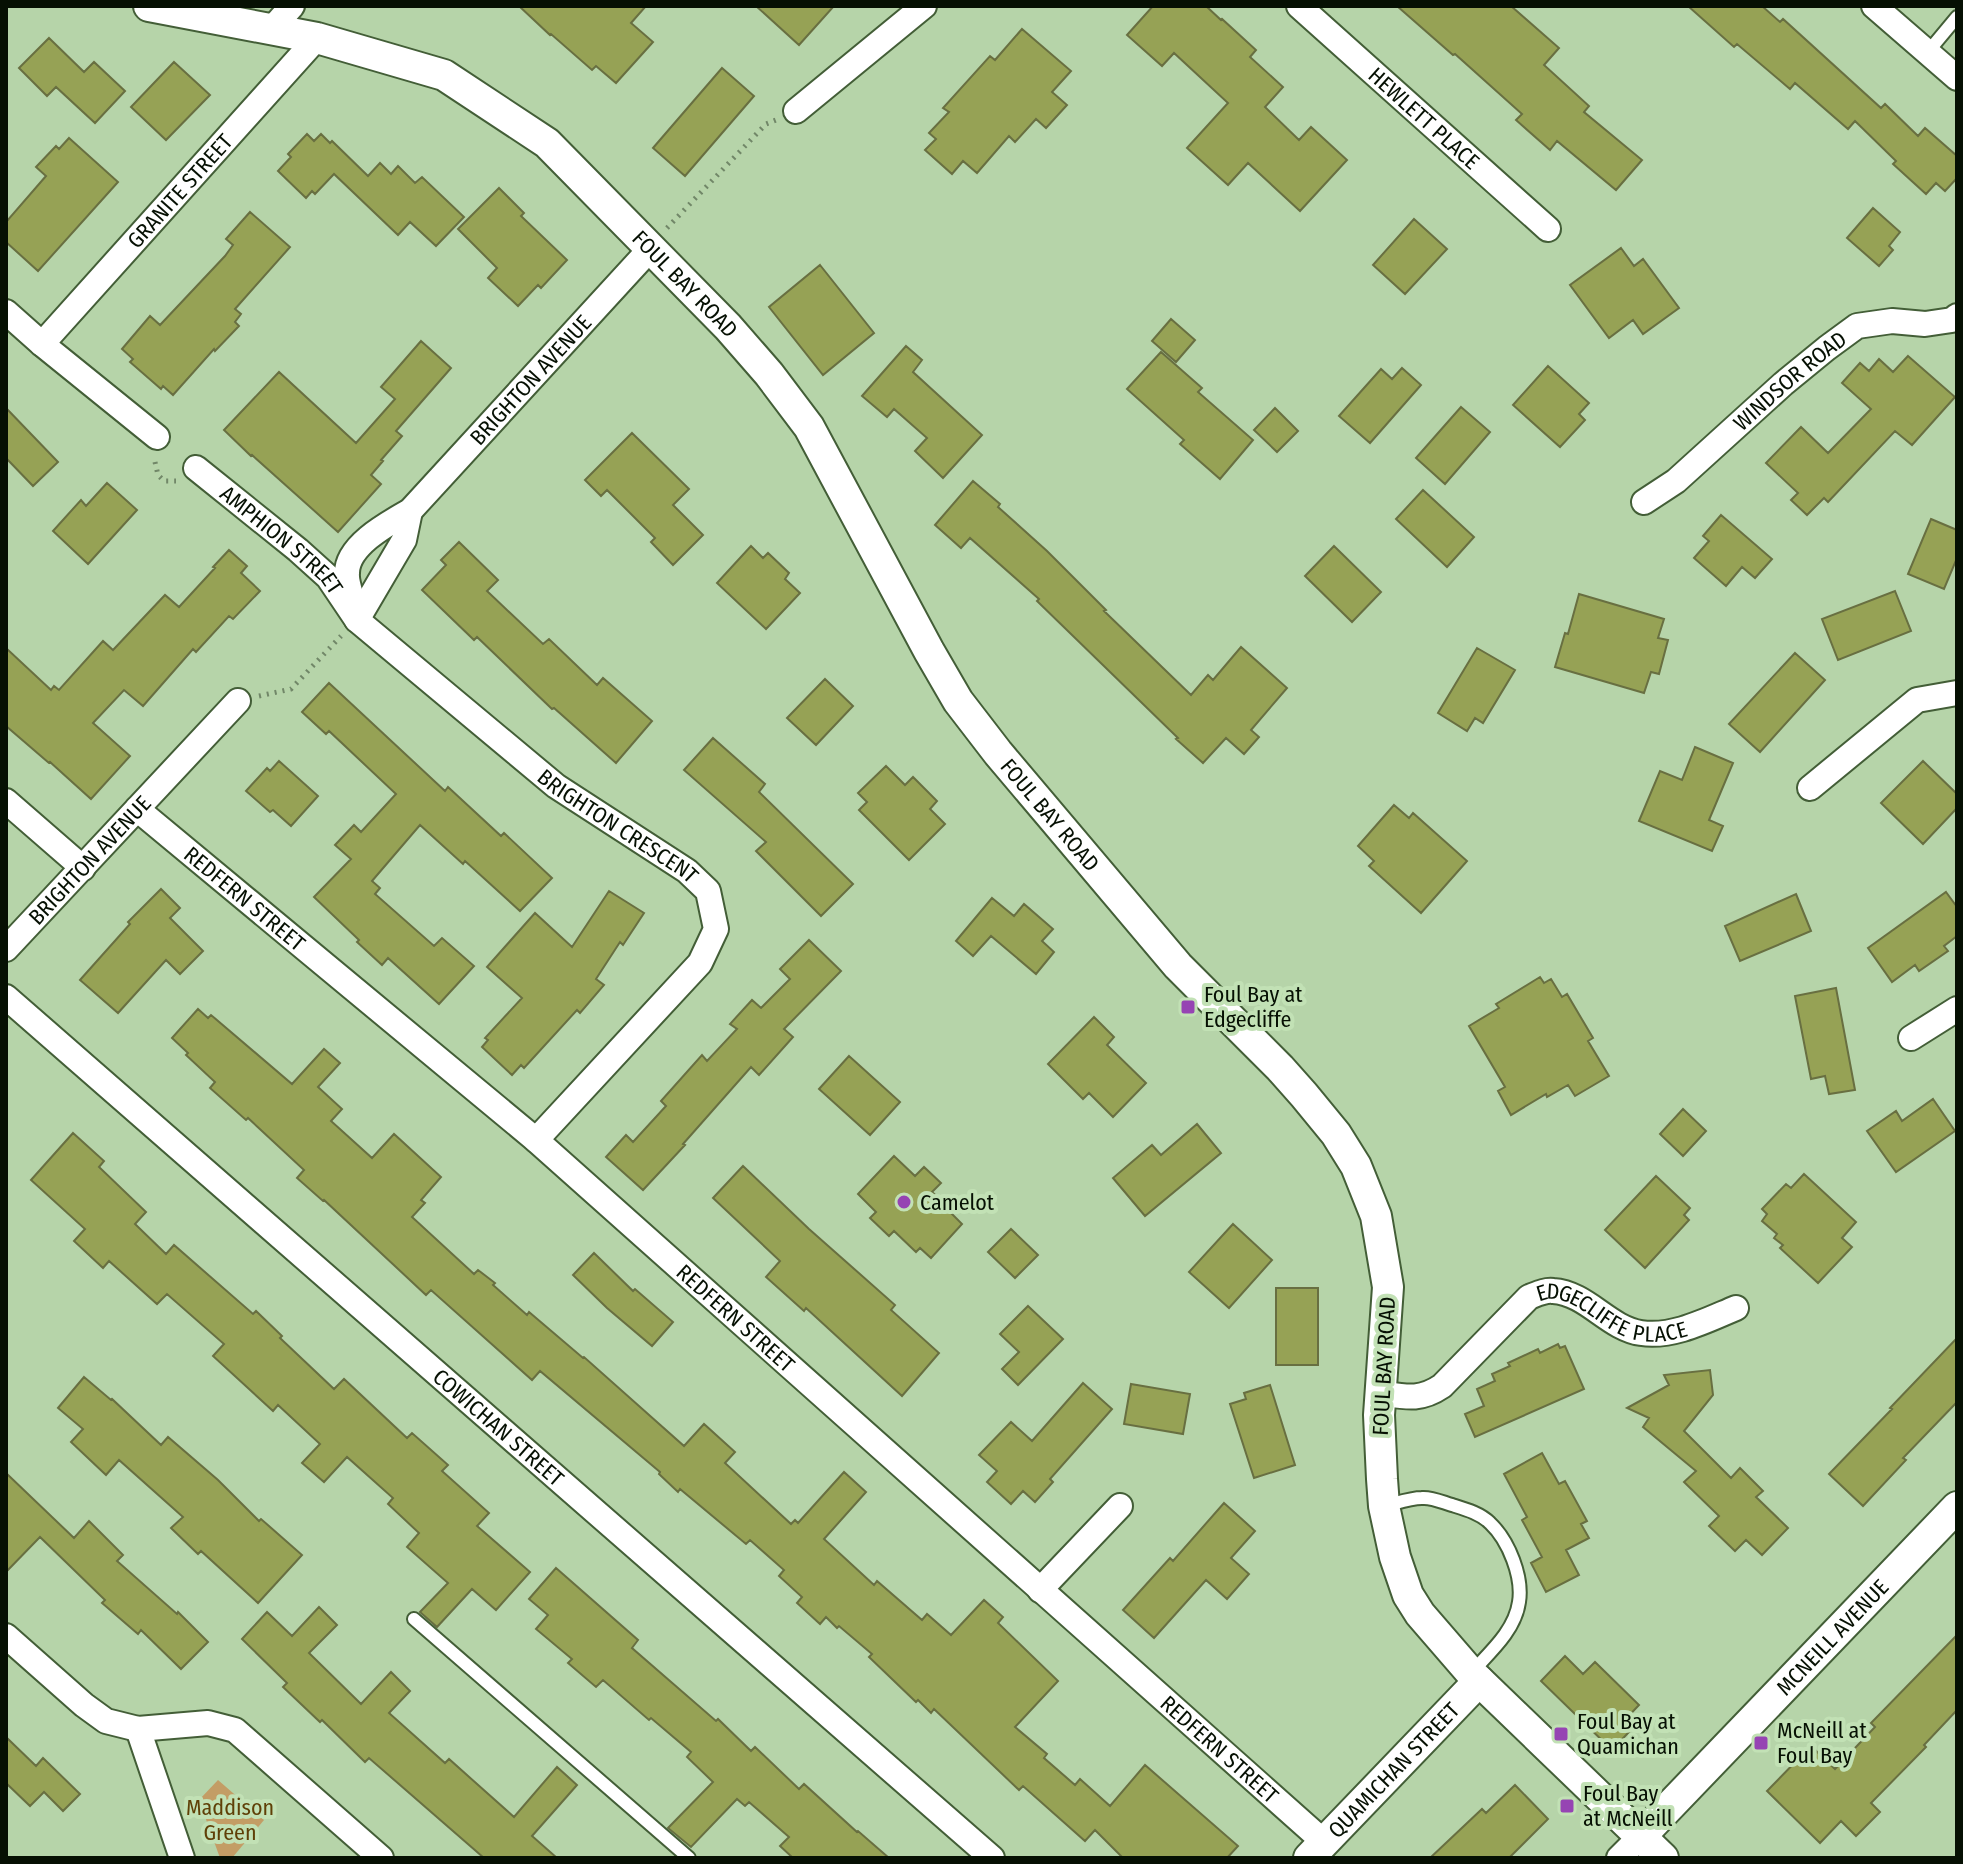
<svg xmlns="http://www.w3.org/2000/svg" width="1963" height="1864" font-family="'Fira Sans Condensed',sans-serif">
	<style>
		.green { fill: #c39d65 }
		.building { fill: #96a255; stroke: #686f41; stroke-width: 2 }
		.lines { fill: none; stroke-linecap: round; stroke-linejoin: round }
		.service-casing { stroke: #435e37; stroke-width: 16 }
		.minor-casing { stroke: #435e37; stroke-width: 28 }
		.tertiary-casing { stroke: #435e37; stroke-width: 34 }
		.path { stroke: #718768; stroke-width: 5; stroke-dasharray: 2 6; stroke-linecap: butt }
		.service { stroke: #fff; stroke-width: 12 }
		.minor { stroke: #fff; stroke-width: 24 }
		.tertiary { stroke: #fff; stroke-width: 30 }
		.poi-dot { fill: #9644b3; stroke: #c2e1b5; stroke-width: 3 }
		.labels { text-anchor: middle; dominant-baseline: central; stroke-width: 8; stroke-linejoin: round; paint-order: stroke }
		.street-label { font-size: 22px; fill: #061003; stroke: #c2e1b5 }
		.poi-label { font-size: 22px; fill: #061003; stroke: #c2e1b5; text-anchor: start }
		.park-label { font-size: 22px; fill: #5f4007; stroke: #c2e1b5 }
	</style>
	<rect width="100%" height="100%" fill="#b6d4a9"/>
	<path class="green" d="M218 1780 264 1820 232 1858H220L199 1800Z"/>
	<path class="building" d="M519 6H646L631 23 653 42 616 83 596 66 592 70 551 34 550 35Z
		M756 6H834L799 45Z
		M1153 6H1206L1221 20 1222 19 1256 50 1250 57 1283 87 1265 107 1299 140 1311 127 1347 160 1300 211 1248 163 1228 185 1187 148 1228 103 1174 53 1162 66 1127 35Z
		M1397 6H1511L1559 48 1544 65 1589 106 1584 112 1642 160 1616 190 1557 141 1550 150 1516 120 1522 114 1455 54 1453 55Z
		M1688 6H1762L1780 22 1783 19 1881 108 1885 104 1918 136 1925 128 1957 156V178L1945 191 1936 183 1926 194 1893 164 1896 161 1855 121 1848 129 1795 83 1790 89 1737 44 1734 47Z
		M1022 29 1071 71 1052 92 1067 105 1046 128 1036 119 1015 142 1009 136 977 173 963 161 952 174 925 150 936 139 929 133 949 112 943 108 990 56 995 60Z
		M49 38 84 72 94 62 125 91 95 123 56 87 47 96 19 68Z
		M174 62 210 95 166 140 131 107Z
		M722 68 754 96 685 176 653 148Z
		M307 134 314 141 321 134 330 143 332 141 368 176 380 163 391 174 398 166 415 183 422 177 464 217 436 246 410 222 398 235 334 174 315 194 312 191 306 198 278 171 291 157 288 154Z
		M69 138 118 182 38 271 6 242V222L46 176 36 167 56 146 59 149Z
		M499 188 524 213 521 216 567 260 541 288 538 285 518 306 488 278 497 268 458 229Z
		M1873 208 1900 232 1889 246 1893 250 1879 266 1847 238Z
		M250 212 290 247 235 309 241 314 235 322 239 326 215 351 214 349 173 395 163 386 161 389 130 362 133 359 122 349 150 316 160 325 225 256 233 245 226 239Z
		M1414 219 1447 249 1405 294 1373 265Z
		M1621 248 1634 266 1643 259 1679 308 1643 334 1633 320 1609 338 1570 285Z
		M820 265 874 333 823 375 769 307Z
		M1171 319 1195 340 1176 362 1152 341Z
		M421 341 451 368 396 431 402 436 381 460 383 461 371 475 381 484 338 532 252 455 251 456 224 430 279 372 356 443 395 399 381 387Z
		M906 346 922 360 913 372 982 435 943 478 915 451 927 438 894 409 887 417 862 396Z
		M1161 352 1202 388 1198 392 1253 440 1220 479 1180 444 1184 440 1127 389Z
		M1908 356 1955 397 1912 445 1895 431 1828 502 1824 498 1807 515 1791 500 1798 493 1766 463 1801 427 1828 453 1871 409 1842 383 1860 363 1869 371 1879 359 1893 372Z
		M1548 366 1589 403 1579 414 1585 420 1560 447 1513 405Z
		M1402 368 1421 385 1370 443 1339 416 1381 369 1392 379Z
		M1461 407 1490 432 1445 484 1416 458Z
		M6 408 58 462 33 486 6 458Z
		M1275 408 1298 431 1277 452 1254 430Z
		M632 433 689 489 673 505 703 535 673 565 651 542 655 538 607 490 601 496 585 480Z
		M973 481 1000 504 998 507 1047 551 1106 610 1104 611 1191 695 1208 675 1213 680 1241 647 1287 688 1251 730 1259 737 1244 754 1226 738 1203 763 1176 739 1178 738 1037 601 1039 599 970 538 961 548 935 525Z
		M107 483 137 510 88 564 53 531 81 500 86 506Z
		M1423 490 1474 537 1447 567 1396 519Z
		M1721 515 1772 559 1755 578 1742 567 1726 586 1694 558 1709 541 1703 536Z
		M1931 519 1957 530V558L1944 589 1908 574Z
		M459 542 498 580 487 591 543 644 549 639 597 685 603 678 652 721 616 763 554 708 552 709 477 637 474 640 422 590 446 565 441 560Z
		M751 546 763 558 768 553 789 573 785 579 800 593 766 629 717 583Z
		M1334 546 1381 592 1352 622 1305 576Z
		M229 550 247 566 241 573 260 591 233 619 229 616 196 652 193 649 143 706 124 690 93 723 130 756 91 799 50 762 49 763 6 726V648L51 690 54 686 59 690 103 641 113 650 165 595 179 607 215 568 213 567Z
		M1895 591 1911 631 1838 660 1822 619Z
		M1579 594 1664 619 1658 638 1668 640 1659 674 1651 672 1644 693 1555 667 1565 633 1568 634Z
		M1477 648 1515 670 1483 723 1475 718 1467 731 1438 713Z
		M1795 653 1825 680 1760 752 1729 724Z
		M825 679 853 706 816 745 787 718Z
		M329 683 445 791 448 787 501 836 504 833 552 878 520 911 465 861 463 864 420 825 372 881 380 888 375 894 434 946 442 938 474 966 439 1004 388 958 382 965 357 942 359 940 314 897 351 859 335 845 354 825 361 832 396 794 329 731 326 734 302 712Z
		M713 738 765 784 759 792 853 884 821 916 756 851 766 842 684 770Z
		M1695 747 1733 763 1709 820 1723 826 1712 851 1639 821 1660 771 1682 780Z
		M279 761 318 796 291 826 273 810 270 812 246 791 267 768 270 771Z
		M1923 761 1957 794V808L1923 844 1881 803Z
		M886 766 905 785 913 777 937 801 930 809 945 824 909 860 859 810 867 802 858 793Z
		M1394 805 1409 818 1413 813 1467 861 1421 913 1369 866 1374 861 1358 846Z
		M161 889 180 908 170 918 203 951 180 974 166 960 118 1013 80 980 130 924 128 922Z
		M609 891 644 913 623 945 620 942 596 979 604 985 580 1013 577 1010 524 1068 521 1065 512 1075 482 1047 488 1040 485 1038 522 998 487 967 535 913 572 947Z
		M1946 892 1957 907V936L1944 946 1948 951 1919 971 1915 965 1892 982 1868 948Z
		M1796 894 1811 931 1740 961 1725 926Z
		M992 898 1014 916 1024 904 1053 929 1042 941 1054 952 1036 974 991 936 973 956 956 941Z
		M809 940 841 971 784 1029 793 1037 759 1075 751 1067 683 1144 685 1145 643 1190 606 1157 626 1135 633 1142 666 1106 661 1101 702 1055 707 1061 737 1029 730 1024 752 1000 761 1008 790 979 780 969Z
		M1540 977 1544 983 1551 979 1562 997 1567 994 1593 1038 1588 1041 1609 1076 1575 1096 1568 1085 1547 1097 1546 1094 1511 1115 1498 1091 1505 1087 1469 1026 1499 1008 1496 1004Z
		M1836 988 1855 1090 1829 1094 1825 1076 1811 1079 1795 996Z
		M198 1009 208 1018 211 1015 292 1084 324 1049 340 1063 318 1087 342 1109 331 1121 372 1158 394 1134 441 1177 421 1200 425 1203 412 1217 474 1274 478 1270 495 1283 493 1285 527 1315 529 1312 583 1358 584 1357 684 1446 704 1424 735 1452 725 1463 791 1524 795 1520 798 1523 844 1472 866 1492 824 1539 874 1585 877 1581 922 1620 927 1614 951 1635 984 1600 1003 1617 998 1623 1058 1681 1015 1727 1047 1754 1044 1758 1075 1785 1080 1779 1110 1806 1145 1765 1238 1846 1227 1858H1123L1095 1830 1085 1841 1023 1786 1019 1790 934 1709 931 1713 918 1700 916 1702 869 1657 872 1654 839 1626 837 1628 826 1617 820 1624 797 1603 802 1597 779 1576 784 1570 750 1540 746 1544 680 1489 678 1492 659 1474 660 1472 540 1371 532 1380 431 1290 426 1295 324 1200 323 1201 297 1178 304 1170 248 1118 246 1120 210 1088 215 1082 186 1055 188 1053 172 1038Z
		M1094 1017 1114 1037 1107 1045 1146 1083 1113 1117 1089 1093 1083 1099 1048 1064Z
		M849 1056 900 1102 870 1135 819 1089Z
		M1933 1099 1955 1131 1896 1172 1867 1131 1896 1111 1902 1121Z
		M1683 1109 1706 1131 1683 1156 1660 1134Z
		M1197 1124 1221 1153 1145 1216 1113 1178 1152 1145 1161 1155Z
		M73 1133 104 1161 99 1167 146 1212 135 1224 166 1254 174 1245 253 1314 256 1311 282 1336 280 1338 334 1389 344 1379 407 1438 412 1433 448 1465 442 1471 489 1513 477 1526 530 1572 496 1610 472 1589 437 1627 420 1612 448 1583 407 1547 419 1533 388 1504 393 1498 347 1457 324 1482 302 1463 320 1444 278 1405 273 1411 213 1356 224 1344 167 1294 157 1304 109 1261 103 1268 74 1241 85 1229 31 1180Z
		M894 1156 915 1176 924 1167 941 1183 932 1192 951 1209 949 1211 962 1224 931 1258 920 1248 916 1252 894 1231 889 1236 870 1218 876 1212 858 1194Z
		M743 1166 809 1229 895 1305 891 1310 939 1353 902 1396 806 1308 804 1311 766 1277 780 1261 713 1198Z
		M1804 1174 1856 1222 1842 1238 1852 1247 1818 1283 1780 1248 1783 1245 1774 1238 1777 1234 1762 1221 1767 1214 1762 1209 1786 1184 1791 1188Z
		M1656 1176 1690 1208 1684 1215 1689 1220 1645 1268 1605 1230Z
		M1233 1224 1272 1260 1229 1308 1189 1272Z
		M1011 1229 1038 1255 1015 1278 988 1252Z
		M594 1253 633 1291 635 1289 673 1322 652 1346 607 1308 573 1275Z
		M1276 1288H1318V1365H1276Z
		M1028 1306 1063 1339 1018 1385 1002 1369 1019 1352 1000 1334Z
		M1957 1338V1402L1903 1458 1906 1460 1863 1506 1829 1474 1892 1409 1890 1408Z
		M1558 1344 1560 1348 1565 1346 1584 1389 1475 1437 1465 1414 1484 1406 1477 1389 1495 1381 1492 1374 1510 1366 1508 1363 1538 1349 1540 1353Z
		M1710 1370 1713 1395 1684 1431 1731 1478 1740 1468 1763 1491 1756 1497 1788 1528 1762 1555 1746 1540 1735 1551 1709 1526 1719 1516 1684 1482 1696 1471 1643 1427 1649 1418 1627 1408 1669 1385 1664 1375Z
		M84 1377 111 1400 112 1399 161 1445 168 1437 218 1480 259 1521 261 1519 302 1555 258 1603 201 1551 198 1554 171 1528 183 1517 119 1460 106 1475 71 1442 83 1429 58 1408Z
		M1083 1383 1112 1409 1050 1479 1053 1482 1035 1502 1023 1491 1011 1504 987 1482 997 1471 979 1455 1011 1422 1032 1441Z
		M1131 1384 1190 1394 1183 1434 1124 1424Z
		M1270 1385 1295 1465 1254 1478 1230 1404 1246 1399 1244 1393Z
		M1542 1453 1559 1484 1565 1481 1587 1521 1581 1524 1589 1538 1566 1550 1579 1575 1546 1592 1531 1563 1542 1557 1522 1520 1527 1517 1504 1474Z
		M6 1473 74 1538 89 1521 123 1555 117 1561 177 1614 178 1612 208 1642 181 1669 141 1630 138 1634 102 1603 105 1600 40 1537 6 1572Z
		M1224 1503 1255 1531 1231 1558 1249 1574 1227 1599 1206 1580 1154 1638 1123 1610 1170 1558 1173 1561Z
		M556 1568 638 1640 632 1648 716 1721 718 1719 751 1751 755 1747 799 1789 804 1784 857 1832 858 1831 889 1858H793L780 1846 789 1837 749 1802 745 1806 737 1799 691 1847 668 1828 713 1782 687 1757 691 1752 651 1718 649 1720 603 1680 596 1687 568 1663 572 1659 536 1629 548 1615 529 1599Z
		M319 1607 337 1625 309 1653 361 1704 391 1672 410 1691 389 1713 445 1763 449 1759 514 1817 557 1767 577 1785 532 1836 557 1858H484L369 1758 365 1762 322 1720 320 1722 283 1687 287 1683 242 1639 267 1612 292 1636Z
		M1957 1635V1710L1924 1745 1926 1747 1871 1803 1880 1812 1856 1836 1841 1821 1820 1843 1767 1791 1811 1746 1835 1769 1875 1727 1871 1723Z
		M1565 1656 1583 1674 1595 1662 1639 1705 1621 1724 1629 1732 1612 1750 1541 1681Z
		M6 1737 36 1766 43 1758 80 1794 63 1811 44 1792 30 1806 6 1783Z
		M1515 1785 1548 1819 1509 1858H1430L1482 1809 1486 1813Z"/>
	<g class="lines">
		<defs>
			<path id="service" d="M1927 53 1957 17
				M1385 1506C1397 1503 1410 1498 1422 1498 1431 1497 1442 1502 1452 1505 1465 1509 1480 1513 1490 1523 1509 1541 1523 1577 1519 1602 1515 1631 1489 1653 1471 1673
				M414 1619 689 1858"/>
			<g id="minor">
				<path id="s1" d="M1299 6 1548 229"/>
				<path d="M1874 6 1957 78"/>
				<path d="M270 31 292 6"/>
				<path d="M796 111 924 6"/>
				<path d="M6 312 42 344 157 437"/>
				<path id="s2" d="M42 344 317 38"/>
				<path id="s3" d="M196 468 298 550 328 577 357 620 556 786 687 871 708 891 716 929 700 963 536 1140"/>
				<path id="s4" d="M1644 502 1676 481 1783 384 1827 348 1857 326 1892 321 1925 324 1952 320 1957 316"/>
				<path id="s5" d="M354 606C352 596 346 583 347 573 347 545 389 523 410 511L652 247"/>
				<path d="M357 620 404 540 410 511"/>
				<path d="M1810 788 1917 700 1957 693"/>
				<path d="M6 801 83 868"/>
				<path id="s6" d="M137 809 536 1140 1324 1842"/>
				<path id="s7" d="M6 949 238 701"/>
				<path id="s8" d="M6 997 992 1858"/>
				<path d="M1911 1038 1957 1009"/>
				<path id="s9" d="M1380 1393C1406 1397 1420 1401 1442 1386L1529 1297C1537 1294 1545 1290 1553 1291 1587 1293 1608 1328 1641 1333 1673 1338 1707 1320 1736 1308"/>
				<path d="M1040 1590 1120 1506"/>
				<path d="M6 1636 84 1705 106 1721 138 1729 208 1723 235 1730 381 1858"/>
				<path d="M138 1729 182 1858"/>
				<path d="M1619 1858 1641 1836"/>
			</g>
			<g id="tertiary">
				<path id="s10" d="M149 6 317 38 444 75 547 143 728 327 769 374 809 427 929 651 958 701 998 753 1178 966 1280 1068 1304 1095 1336 1134 1356 1166 1376 1216 1388 1287 1379 1415 1382 1479 1384 1506 1395 1557 1408 1595 1420 1614 1471 1673 1663 1858"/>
				<path id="s11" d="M1641 1836 1957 1507"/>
				<path id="s12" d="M1309 1858 1479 1681"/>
			</g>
		</defs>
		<use href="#service" class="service-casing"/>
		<use href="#minor" class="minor-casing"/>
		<use href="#tertiary" class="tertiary-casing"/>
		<path class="path" d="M667 228 766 124 776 120
			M155 462 158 475 164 481H176
			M259 696 291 689 341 636"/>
		<use href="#service" class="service"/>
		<use href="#minor" class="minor"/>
		<use href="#tertiary" class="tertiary"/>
	</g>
	<g class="poi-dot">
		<rect x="1180" y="999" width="16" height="16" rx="4"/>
		<circle cx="904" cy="1202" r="8"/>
		<rect x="1553" y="1726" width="16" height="16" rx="4"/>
		<rect x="1753" y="1735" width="16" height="16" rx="4"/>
		<rect x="1559" y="1798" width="16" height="16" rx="4"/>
	</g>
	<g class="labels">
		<g class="street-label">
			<text stroke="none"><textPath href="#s1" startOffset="168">HEWLETT PLACE</textPath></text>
			<text stroke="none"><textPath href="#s2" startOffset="206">GRANITE STREET</textPath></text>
			<text stroke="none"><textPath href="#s10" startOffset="624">FOUL BAY ROAD</textPath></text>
			<text stroke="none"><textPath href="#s5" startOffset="304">BRIGHTON AVENUE</textPath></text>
			<text stroke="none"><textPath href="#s4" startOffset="190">WINDSOR ROAD</textPath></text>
			<text stroke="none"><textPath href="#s3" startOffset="112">AMPHION STREET</textPath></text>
			<text stroke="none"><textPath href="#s10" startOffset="1272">FOUL BAY ROAD</textPath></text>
			<text stroke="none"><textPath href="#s3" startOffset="556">BRIGHTON CRESCENT</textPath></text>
			<text stroke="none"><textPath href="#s7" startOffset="122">BRIGHTON AVENUE</textPath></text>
			<text stroke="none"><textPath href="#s6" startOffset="140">REDFERN STREET</textPath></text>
			<text stroke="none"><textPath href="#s9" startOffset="278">EDGECLIFFE PLACE</textPath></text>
			<text stroke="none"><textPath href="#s6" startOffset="786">REDFERN STREET</textPath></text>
			<text transform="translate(1384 1366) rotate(-87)">FOUL BAY ROAD</text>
			<text stroke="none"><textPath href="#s8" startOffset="654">COWICHAN STREET</textPath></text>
			<text stroke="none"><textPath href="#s11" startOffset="276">MCNEILL AVENUE</textPath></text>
			<text stroke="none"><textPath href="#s6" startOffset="1434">REDFERN STREET</textPath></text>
			<text stroke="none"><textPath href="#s12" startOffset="122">QUAMICHAN STREET</textPath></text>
		</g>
		<g class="poi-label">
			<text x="1204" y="994">Foul Bay at<tspan x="1204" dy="25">Edgecliffe</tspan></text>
			<text x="920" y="1202">Camelot</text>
			<text x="1577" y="1721">Foul Bay at<tspan x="1577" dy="25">Quamichan</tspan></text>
			<text x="1777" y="1730">McNeill at<tspan x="1777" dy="25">Foul Bay</tspan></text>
			<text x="1583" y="1793">Foul Bay<tspan x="1583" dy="25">at McNeill</tspan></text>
		</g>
		<g class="park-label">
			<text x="230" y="1807">Maddison<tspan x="230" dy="25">Green</tspan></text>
		</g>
	</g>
	<rect width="1963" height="1864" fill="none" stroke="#061003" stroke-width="16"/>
</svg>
